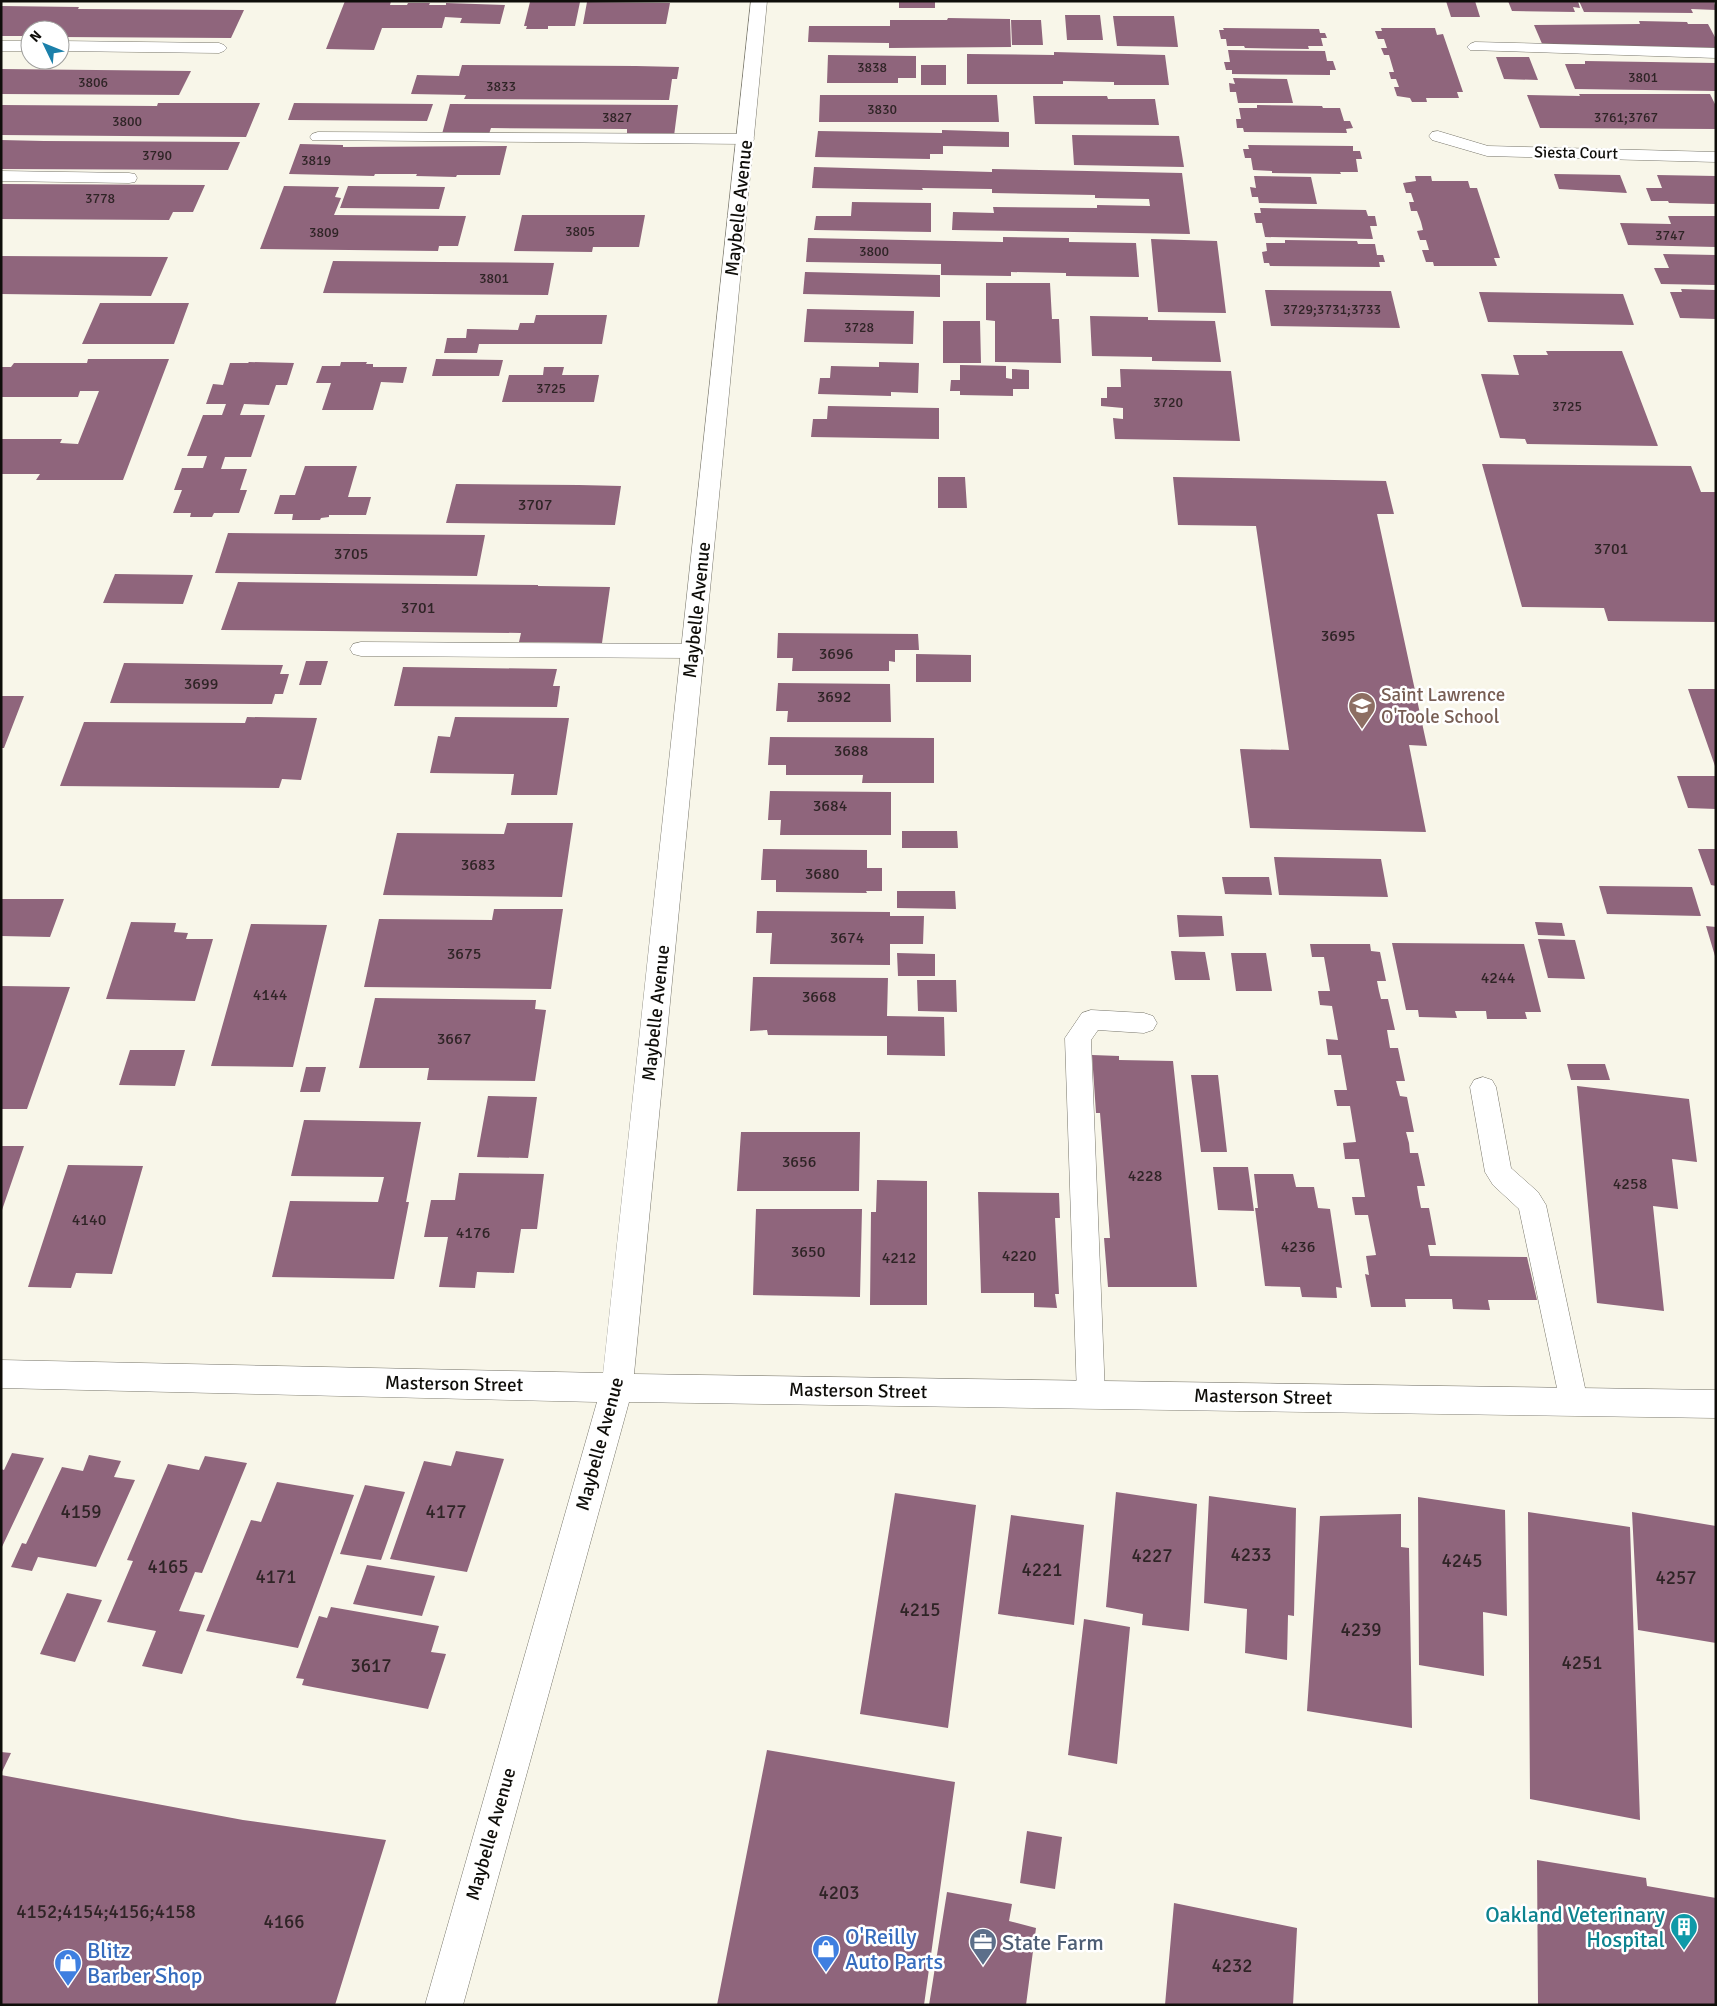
<svg xmlns="http://www.w3.org/2000/svg" width="1717" height="2006" font-family="Signika,sans-serif">
	<style>
		.building { fill: #8f657c }
		.lines { fill: none; stroke-linecap: round; stroke-linejoin: round }
		.service-casing { stroke: #79776c; stroke-width: 1 }
		.minor-casing { stroke: #79776c; stroke-width: 1 }
		.service { fill: #fff; fill-rule: evenodd }
		.minor { fill: #fff; fill-rule: evenodd }
		.labels { text-anchor: middle; dominant-baseline: central; stroke-width: 5; stroke-linejoin: round; paint-order: stroke }
		.far-number-label { font-size: 14px; fill: #2f2426 }
		.far-street-label { font-size: 16px; fill: #0f0e0a; stroke: #fff }
		.number-label { font-size: 16px; fill: #2f2426 }
		.street-label { font-size: 19px; fill: #0f0e0a; stroke: #fff }
		.education-label { font-size: 19px; fill: #785e54; stroke: #fff; text-anchor: start }
		.near-number-label { font-size: 19px; fill: #2f2426 }
		.near-culture-label { font-size: 22px; fill: #0d838f; stroke: #fff; text-anchor: end }
		.near-shop-label { font-size: 22px; fill: #366cbe; stroke: #fff; text-anchor: start }
		.near-service-label { font-size: 22px; fill: #4e5e75; stroke: #fff; text-anchor: start }
	</style>
	<rect width="100%" height="100%" fill="#f8f6e9"/>
	<path class="building" d="M345 1H391L390 5H407L408 3H430L429 5H446V3L505 5 500 24 460 23 462 18 445 17 442 28H382L374 50 326 49Z
		M899 1H935V8H899Z
		M1446 1H1475L1480 17H1451Z
		M1508 1H1578L1580 8 1573 7 1575 12 1512 11Z
		M1579 1H1714L1716 10 1691 9 1693 13 1584 12Z
		M530 2H580L575 26H548V29H526L527 26H524Z
		M587 2 670 3 666 24H583Z
		M1 6 79 7 78 9 244 10 231 38 60 37V30H30V36H1Z
		M1065 15H1100L1103 40H1067Z
		M1113 16H1174L1178 47 1117 46Z
		M948 18 1010 19 1011 47 889 48V43L808 42 809 26H890V20H947Z
		M1011 20H1041L1043 45H1012Z
		M1639 21 1687 22 1688 24H1708L1716 39V48L1543 46 1534 25 1640 24Z
		M1223 28 1319 29 1320 33H1325L1327 38H1321L1323 46H1308L1309 49 1245 48 1244 46H1227L1226 39H1221L1219 30H1224Z
		M1381 28H1435L1437 35 1443 34 1463 92H1457L1459 98H1426L1427 102H1412L1410 98 1397 96 1394 87H1399L1396 79H1391L1389 72H1394L1389 55H1384L1381 48H1387L1384 39H1378L1375 31H1382Z
		M1228 50 1325 51 1327 61H1333L1336 70H1330V75L1232 74V70H1226L1224 62H1230Z
		M1054 52 1165 55 1169 85H1114V82L1063 81V84H967V54L1054 55Z
		M828 55 916 56V78H898V83H827Z
		M1496 57H1529L1538 80 1504 79Z
		M1585 61 1716 63V91L1575 89 1565 64H1585Z
		M462 65 636 66 679 67 677 79H672L669 100 464 99 466 95 411 94 417 75 459 76Z
		M921 65H946V85H921Z
		M1 69 191 71 179 95 1 94Z
		M1233 78 1287 79 1293 103H1238L1236 92H1230L1229 83 1235 84Z
		M1579 94H1710L1716 106V129L1540 128 1527 95 1580 96Z
		M820 95H997L999 122H819Z
		M1033 96H1107L1108 99H1155L1159 125 1035 124Z
		M158 103H260L246 137 1 135V105L157 106Z
		M294 103 433 104 427 121 288 120Z
		M450 104 678 105 674 136H627V129L491 128 489 134H442Z
		M1257 105 1322 106 1323 108H1340L1344 121H1350L1353 128 1346 129 1347 133 1244 132 1243 128H1237L1236 119H1241L1239 108H1257Z
		M942 130 1009 132V147L943 146V154H930V159L815 157 818 131 942 133Z
		M1072 135 1179 136 1184 167 1074 165Z
		M1 140 44 141 240 142 228 170 1 169Z
		M300 144 343 145V147L507 146 500 175H457L456 177 416 176 417 174H375L374 176 289 174Z
		M1248 145 1353 146V151H1360L1362 159H1356L1358 172H1340L1341 174 1272 173V171L1253 170 1251 158H1245L1243 149H1249Z
		M814 167 992 172V169L1182 173 1190 234 952 230 953 212 994 213 993 207 1097 208V205L1150 206 1149 199 1095 198V195L992 193V189L922 188 923 190 812 188Z
		M1554 174 1620 175 1627 193 1559 189Z
		M1657 175 1716 176V204L1669 203 1668 201H1651L1646 188H1662Z
		M1254 176 1311 177 1317 204 1259 203 1258 197H1252L1250 187 1256 188Z
		M1415 176H1431L1432 181H1468L1470 188H1477L1500 258H1494L1497 266H1434L1433 262H1426L1422 250H1429L1426 240H1420L1417 231 1423 230 1421 222 1417 211H1411L1409 202H1414L1411 193H1406L1403 183 1416 181Z
		M1 184 205 185 193 212H173L169 220 1 219Z
		M284 186 339 187 335 197 341 198 334 215 466 216 458 246H439L438 251 260 249Z
		M348 186 445 187 439 209 340 208Z
		M852 202 931 203V232L814 230 816 216H851Z
		M1260 208 1366 210 1368 216H1375L1377 226H1370L1373 239 1265 237 1262 223H1256L1254 213H1261Z
		M522 215H645L639 247H593L592 252 514 251Z
		M1668 216H1716V247L1628 245 1620 223 1671 224Z
		M1003 237 1069 238V242L1136 243 1139 277 1066 276V273L1011 272V276L941 275V264L806 262 808 238 1003 242Z
		M1151 239 1217 241 1226 313 1158 312Z
		M1285 240 1357 241 1358 244H1375L1377 255H1383L1385 262H1379L1380 267 1270 266 1269 263H1264L1262 252 1267 251 1266 243H1285Z
		M1663 254 1716 255V285L1661 284 1654 268H1669Z
		M1 256 168 257 151 296 1 294Z
		M333 261 441 262 554 263 548 295 323 293Z
		M805 272 940 275V297L803 294Z
		M986 283H1050L1052 319H1059L1061 363 995 362V321L986 320Z
		M1681 289 1716 290V319L1680 318 1670 292H1682Z
		M1265 290 1391 291 1400 328 1271 326Z
		M1479 292 1623 294 1634 325 1488 322Z
		M100 303H189L174 344H82Z
		M807 309 914 311 913 344 804 342Z
		M536 315H607L602 344H479L477 353H444L447 338H466L467 329 518 330 520 323H534Z
		M1090 316 1148 317V320L1215 321 1221 362 1152 361V357L1092 356Z
		M943 321H980L981 363H943Z
		M1546 351H1622L1658 446 1527 444 1525 439 1500 438 1481 374 1519 375 1513 355H1548Z
		M88 359H169L123 480H36L40 474H1V439H62L60 443 78 444 99 391H80L78 397H1V367H11L14 363H87Z
		M436 359 503 360 499 376H432Z
		M249 362 294 363 287 385H276L269 405 244 404 240 415H265L251 457H225L221 469H247L240 490H247L239 513H214L212 517H190L191 513H173L182 490H174L182 468H203L207 456H187L203 415H222L226 404H206L213 384 223 385 230 363H248Z
		M341 362H367L366 364H373V367H407L403 383 381 382 373 410H322L331 383H316L322 366H340Z
		M879 362 919 363 918 393 891 392V396L818 394 820 378H830L831 366 879 367Z
		M960 365 1006 366V378L1012 379V369L1029 370V389H1013V396L960 395V391H950L951 380H960Z
		M544 367H564L562 375H599L594 402H502L509 375H543Z
		M1120 369 1231 371 1240 441 1115 439 1113 418 1123 419V408L1101 406V398H1107V387H1121Z
		M828 406 939 408V439L811 437 813 419H827Z
		M1482 464 1691 466 1701 492H1716V622L1608 621 1604 608 1522 607Z
		M305 466H357L348 497H371L366 515H329V517L321 518 320 520H292L293 514H274L280 495H295Z
		M938 477H965L967 508H938Z
		M1173 477 1386 481 1394 514H1377L1427 746 1409 745 1426 832 1250 828 1240 749 1289 750 1256 526 1178 525Z
		M456 484 579 485 621 486 615 525 446 523Z
		M228 533 485 535 477 576 215 573Z
		M115 574 193 575 183 604 103 603Z
		M238 582 538 585V586L610 587 602 643 519 642 521 633 221 630Z
		M778 633 918 634 919 650H895V662L889 661V671H792L793 658H777Z
		M916 654 971 655V682H916Z
		M306 661H328L321 685H299Z
		M124 663 283 665 280 674H289L283 694H275L272 704 110 703Z
		M403 667 557 669 553 686H560L557 707 394 706Z
		M778 683 890 684 891 722H787L788 711H776Z
		M1688 689H1716V766H1715Z
		M1 696H24L4 748H1Z
		M247 717 317 718 301 780 282 779 279 788 60 786 84 722 245 723Z
		M455 717 569 718 557 795H511L514 774 430 773 438 736 450 737Z
		M770 737 934 738V783H862L863 775H786V765H768Z
		M1677 776H1716V809L1688 808Z
		M770 791 891 792V835H780L781 820H768Z
		M507 823H573L562 897 383 895 397 833 504 834Z
		M902 831H957L958 848H902Z
		M763 849 867 850V868H882V891H866L867 893 776 892V880H761Z
		M1698 849H1716V886L1711 885Z
		M1274 857 1381 859 1388 897 1279 895Z
		M1222 877H1269L1272 895 1225 894Z
		M1599 886 1692 887 1701 916 1607 914Z
		M897 891H955L956 909 897 908Z
		M1 899H64L50 937 1 936Z
		M494 909H563L551 989 364 987 379 919 492 920Z
		M757 911 890 912V916H924L923 944H890V965L770 964 772 933H756Z
		M1177 915 1222 916 1224 936 1179 937Z
		M131 922 176 923 174 932 188 933 186 939H213L195 1001 106 999Z
		M1535 922 1562 923 1565 936 1538 935Z
		M251 924 327 925 293 1067 211 1066Z
		M1706 926 1716 927V956H1715Z
		M1538 939 1575 940 1585 979 1548 978Z
		M1392 943 1524 944 1541 1012H1525L1527 1019H1487L1486 1011H1455L1457 1018 1419 1017 1418 1010H1406Z
		M1310 944H1370L1371 951 1380 952 1386 981H1377L1379 991 1381 999H1388L1395 1030H1387L1390 1048H1398L1405 1081H1396L1400 1096 1407 1097 1414 1132H1406L1409 1143 1410 1153H1418L1425 1186H1417L1419 1198 1421 1208H1429L1436 1245H1428L1430 1256 1527 1257 1537 1300H1488L1490 1310 1453 1309 1452 1299H1405L1406 1307H1371L1365 1274 1369 1275 1366 1256 1376 1255 1368 1215H1355L1352 1197H1365L1359 1159H1345L1343 1143 1356 1142 1350 1106H1337L1334 1090H1347L1341 1055H1328L1326 1039 1338 1040 1332 1006 1320 1005 1318 991H1330L1324 957H1312Z
		M1171 951 1205 952 1210 980H1175Z
		M897 953 935 954V976H898Z
		M1231 953H1266L1272 991H1236Z
		M753 977 888 978 887 1016 944 1017 945 1056 887 1055V1036L768 1035 767 1030 750 1031Z
		M917 980H956L957 1012 918 1011Z
		M1 986 70 987 27 1109H1Z
		M375 998 536 1000 535 1009 546 1010 535 1081 427 1080 429 1068H359Z
		M130 1050H185L175 1086 119 1085Z
		M1092 1055 1119 1056V1060L1173 1061 1197 1287H1108L1104 1238H1110L1100 1113H1096Z
		M1567 1064H1605L1610 1080H1571Z
		M306 1067H326L320 1092H300Z
		M1191 1075H1218L1227 1152H1201Z
		M1577 1086 1689 1099 1697 1162 1672 1159 1678 1209 1653 1206 1664 1311 1597 1303Z
		M488 1096 537 1097 528 1158 477 1157Z
		M304 1120 421 1122 406 1202H409L394 1279 272 1277 290 1201 378 1202 384 1177 291 1176Z
		M741 1132H860L859 1191H737Z
		M1 1146H24L2 1210H1Z
		M68 1165 143 1166 112 1274 76 1273 71 1288 28 1287Z
		M1213 1167H1248L1254 1211 1218 1210Z
		M459 1173 544 1174 537 1229H521L514 1273 477 1272 475 1288 439 1287 448 1237H424L431 1200H455Z
		M1254 1174H1293L1296 1187H1314L1318 1208 1330 1209 1342 1288 1336 1287 1337 1298 1302 1297 1300 1287 1265 1286 1255 1208H1258Z
		M877 1180 927 1181V1305H870L871 1212H876Z
		M978 1192 1059 1193 1060 1218H1055L1059 1294H1055L1057 1308 1034 1307V1293H981Z
		M756 1209H862L860 1297 753 1295Z
		M456 1451 504 1459 467 1572 390 1559 424 1461 451 1466Z
		M12 1453 44 1458 1 1549V1469L4 1470Z
		M89 1455 121 1461 114 1477 135 1480 96 1567 38 1557 32 1571 11 1567 22 1543 26 1544 62 1467 83 1471Z
		M205 1456 247 1463 202 1573 195 1572 179 1611 205 1615 182 1674 142 1666 156 1631 107 1622 133 1561 127 1560 168 1464 199 1470Z
		M277 1482 354 1495 298 1648 206 1631 251 1520 261 1522Z
		M365 1485 405 1492 381 1560 340 1554Z
		M1116 1492 1197 1504 1189 1631 1142 1625 1143 1614 1106 1607Z
		M895 1493 976 1505 948 1728 860 1714Z
		M1209 1496 1296 1508 1294 1616 1288 1615 1287 1660 1245 1653 1247 1609 1204 1603Z
		M1418 1497 1505 1510 1507 1616 1483 1612 1484 1676 1419 1665Z
		M1528 1512 1630 1527 1640 1820 1530 1799Z
		M1632 1512 1716 1526V1643L1638 1630Z
		M1401 1514V1547L1409 1548 1412 1728 1307 1711 1320 1516Z
		M1011 1515 1084 1525 1074 1625 998 1614Z
		M367 1565 435 1576 422 1616 353 1604Z
		M67 1593 102 1600 75 1662 40 1654Z
		M331 1607 439 1626 431 1652 446 1654 428 1709 302 1685 304 1679 296 1678 319 1616 327 1618Z
		M1084 1619 1130 1627 1117 1764 1068 1755Z
		M767 1750 955 1782 924 2005H717Z
		M1 1752 11 1753 1 1774Z
		M1 1775 243 1820 386 1840 335 2005H1Z
		M1027 1831 1062 1837 1055 1889 1020 1883Z
		M1537 1860 1646 1878 1647 1886 1716 1898V2005H1538Z
		M947 1892 1012 1904 1009 1921 1036 1928 1026 2005H929Z
		M1174 1903 1297 1928 1293 2005H1165Z"/>
	<g class="lines">
		<defs>
			<path id="service" d="M1 41H30V51H1Z
				M60 41 219 43 224 45 227 48 224 51 219 53 60 51Z
				M1475 42 1716 48V58L1470 50 1467 47 1470 44Z
				M318 132 746 134 752 136 754 139 752 142 746 144 312 140 310 137 312 134Z
				M1 171 129 173 135 174 137 178 135 182 129 183 1 181Z
				M361 642 693 644 701 646 704 651 701 656 693 658 361 656 353 654 350 649 353 644Z
				M1091 1010 1144 1013 1153 1016 1157 1023 1153 1030 1144 1033 1098 1030 1091 1040 1105 1395 1101 1404 1091 1408 1081 1404 1077 1395 1065 1038 1082 1013Z
				M1483 1077 1492 1080 1496 1087 1511 1168 1538 1192 1546 1205 1588 1402 1584 1411 1574 1415 1564 1411 1560 1402 1519 1209 1493 1185 1485 1172 1470 1087 1474 1080Z"/>
			<path id="minor" d="M751 1H767L634 1374 1716 1390V1418L629 1402 463 2005H425L597 1402 1 1388V1360L603 1373Z
				M1438 131 1488 146 1716 152V162L1487 156 1432 140 1429 136 1432 132Z"/>
		</defs>
		<use href="#service" class="service-casing"/>
		<use href="#minor" class="minor-casing"/>
		<use href="#service" class="service"/>
		<use href="#minor" class="minor"/>
	</g>
	<defs>
		<symbol id="school-pin" viewBox="-11 -11 22 30"><path d="M0 17L-7.5 6A9.5 9.5 0 1 1 7.5 6Z" fill="#8d6e63" stroke="#fff"/><path d="M0-5L7-2L0 1L-7-2ZM-4 1L0 2.5L4 1V4Q0 6-4 4Z" fill="#fff"/></symbol>
		<symbol id="building-pin" viewBox="-11 -11 22 30"><path d="M0 17L-7.5 6A9.5 9.5 0 1 1 7.5 6Z" fill="#0f9aa8" stroke="#fff"/><path d="M-4-6H4V6H1V3H-1V6H-4ZM-2.5-4.3h1.7v1.8h-1.7ZM.8-4.3h1.7v1.8H.8ZM-2.5-1h1.7V.8h-1.7ZM.8-1h1.7V.8H.8Z" fill="#fff"/></symbol>
		<symbol id="office-pin" viewBox="-11 -11 22 30"><path d="M0 17L-7.5 6A9.5 9.5 0 1 1 7.5 6Z" fill="#5c6f8a" stroke="#fff"/><path d="M-6-3h4V-5.5h4V-3h4V5H-6ZM-1-4.5V-3h2v-1.5ZM-6 0V1H6V0Z" fill="#fff"/></symbol>
		<symbol id="shop-pin" viewBox="-11 -11 22 30"><path d="M0 17L-7.5 6A9.5 9.5 0 1 1 7.5 6Z" fill="#3f7fe0" stroke="#fff"/><path d="M-5-2.5h2.3a2.7 3.5 0 0 1 5.4 0H5L5.5 6h-11ZM-1.5-2.5h3a1.5 2.3 0 0 0-3 0Z" fill="#fff"/></symbol>
	</defs>
	<g fill-rule="evenodd">
		<use href="#school-pin" x="1346" y="690" width="32" height="43"/>
		<use href="#building-pin" x="1668" y="1911" width="32" height="43"/>
		<use href="#office-pin" x="967" y="1926" width="32" height="43"/>
		<use href="#shop-pin" x="810" y="1933" width="32" height="43"/>
		<use href="#shop-pin" x="52" y="1947" width="32" height="43"/>
	</g>
	<g class="labels">
		<g class="far-number-label">
			<text x="872" y="67">3838</text>
			<text x="1643" y="77">3801</text>
			<text x="93" y="82">3806</text>
			<text x="501" y="86">3833</text>
			<text x="882" y="109">3830</text>
			<text x="617" y="117">3827</text>
			<text x="1626" y="117">3761;3767</text>
			<text x="127" y="121">3800</text>
			<text x="157" y="155">3790</text>
			<text x="316" y="160">3819</text>
			<text x="100" y="198">3778</text>
			<text x="580" y="231">3805</text>
			<text x="324" y="232">3809</text>
			<text x="1670" y="235">3747</text>
			<text x="874" y="251">3800</text>
			<text x="494" y="278">3801</text>
			<text x="1332" y="309">3729;3731;3733</text>
			<text x="859" y="327">3728</text>
			<text x="551" y="388">3725</text>
			<text x="1168" y="402">3720</text>
			<text x="1567" y="406">3725</text>
		</g>
		<g class="far-street-label">
			<text transform="translate(1576 153) rotate(1)">Siesta Court</text>
		</g>
		<g class="number-label">
			<text x="535" y="505">3707</text>
			<text x="1611" y="549">3701</text>
			<text x="351" y="554">3705</text>
			<text x="418" y="608">3701</text>
			<text x="1338" y="636">3695</text>
			<text x="836" y="654">3696</text>
			<text x="201" y="684">3699</text>
			<text x="834" y="697">3692</text>
			<text x="851" y="751">3688</text>
			<text x="830" y="806">3684</text>
			<text x="478" y="865">3683</text>
			<text x="822" y="874">3680</text>
			<text x="847" y="938">3674</text>
			<text x="464" y="954">3675</text>
			<text x="1498" y="978">4244</text>
			<text x="270" y="995">4144</text>
			<text x="819" y="997">3668</text>
			<text x="454" y="1039">3667</text>
			<text x="799" y="1162">3656</text>
			<text x="1145" y="1176">4228</text>
			<text x="1630" y="1184">4258</text>
			<text x="89" y="1220">4140</text>
			<text x="473" y="1233">4176</text>
			<text x="1298" y="1247">4236</text>
			<text x="808" y="1252">3650</text>
			<text x="1019" y="1256">4220</text>
			<text x="899" y="1258">4212</text>
		</g>
		<g class="street-label">
			<text transform="translate(739 208) rotate(-84)">Maybelle Avenue</text>
			<text transform="translate(697 610) rotate(-84)">Maybelle Avenue</text>
			<text transform="translate(656 1013) rotate(-84)">Maybelle Avenue</text>
			<text transform="translate(454 1384) rotate(1)">Masterson Street</text>
			<text transform="translate(858 1391) rotate(1)">Masterson Street</text>
			<text transform="translate(1263 1397) rotate(1)">Masterson Street</text>
			<text transform="translate(600 1444) rotate(-75)">Maybelle Avenue</text>
			<text transform="translate(491 1834) rotate(-74)">Maybelle Avenue</text>
		</g>
		<g class="education-label">
			<text x="1381" y="695">Saint Lawrence<tspan x="1381" dy="22">O'Toole School</tspan></text>
		</g>
		<g class="near-number-label">
			<text x="81" y="1512">4159</text>
			<text x="446" y="1512">4177</text>
			<text x="1251" y="1555">4233</text>
			<text x="1152" y="1556">4227</text>
			<text x="1462" y="1561">4245</text>
			<text x="168" y="1567">4165</text>
			<text x="1042" y="1570">4221</text>
			<text x="276" y="1577">4171</text>
			<text x="1676" y="1578">4257</text>
			<text x="920" y="1610">4215</text>
			<text x="1361" y="1630">4239</text>
			<text x="1582" y="1663">4251</text>
			<text x="371" y="1666">3617</text>
			<text x="839" y="1893">4203</text>
			<text x="106" y="1912">4152;4154;4156;4158</text>
			<text x="284" y="1922">4166</text>
			<text x="1232" y="1966">4232</text>
		</g>
		<g class="near-culture-label">
			<text x="1665" y="1914">Oakland Veterinary<tspan x="1665" dy="25">Hospital</tspan></text>
		</g>
		<g class="near-shop-label">
			<text x="845" y="1936">O'Reilly<tspan x="845" dy="25">Auto Parts</tspan></text>
			<text x="87" y="1950">Blitz<tspan x="87" dy="25">Barber Shop</tspan></text>
		</g>
		<g class="near-service-label">
			<text x="1002" y="1942">State Farm</text>
		</g>
	</g>
	<rect width="1717" height="2006" fill="none" stroke="#0f0e0a" stroke-width="5"/>
	<g transform="translate(45 45) rotate(313)"><circle r="24" fill="#ffffff" stroke="#9f9f9d"/>
	<path d="M0-4L9 19L0 12L-9 19Z" fill="#1b80aa"/>
	<text y="-8" font-size="14" font-weight="bold" text-anchor="middle" fill="#0f0e0a">N</text>
	</g>
</svg>
